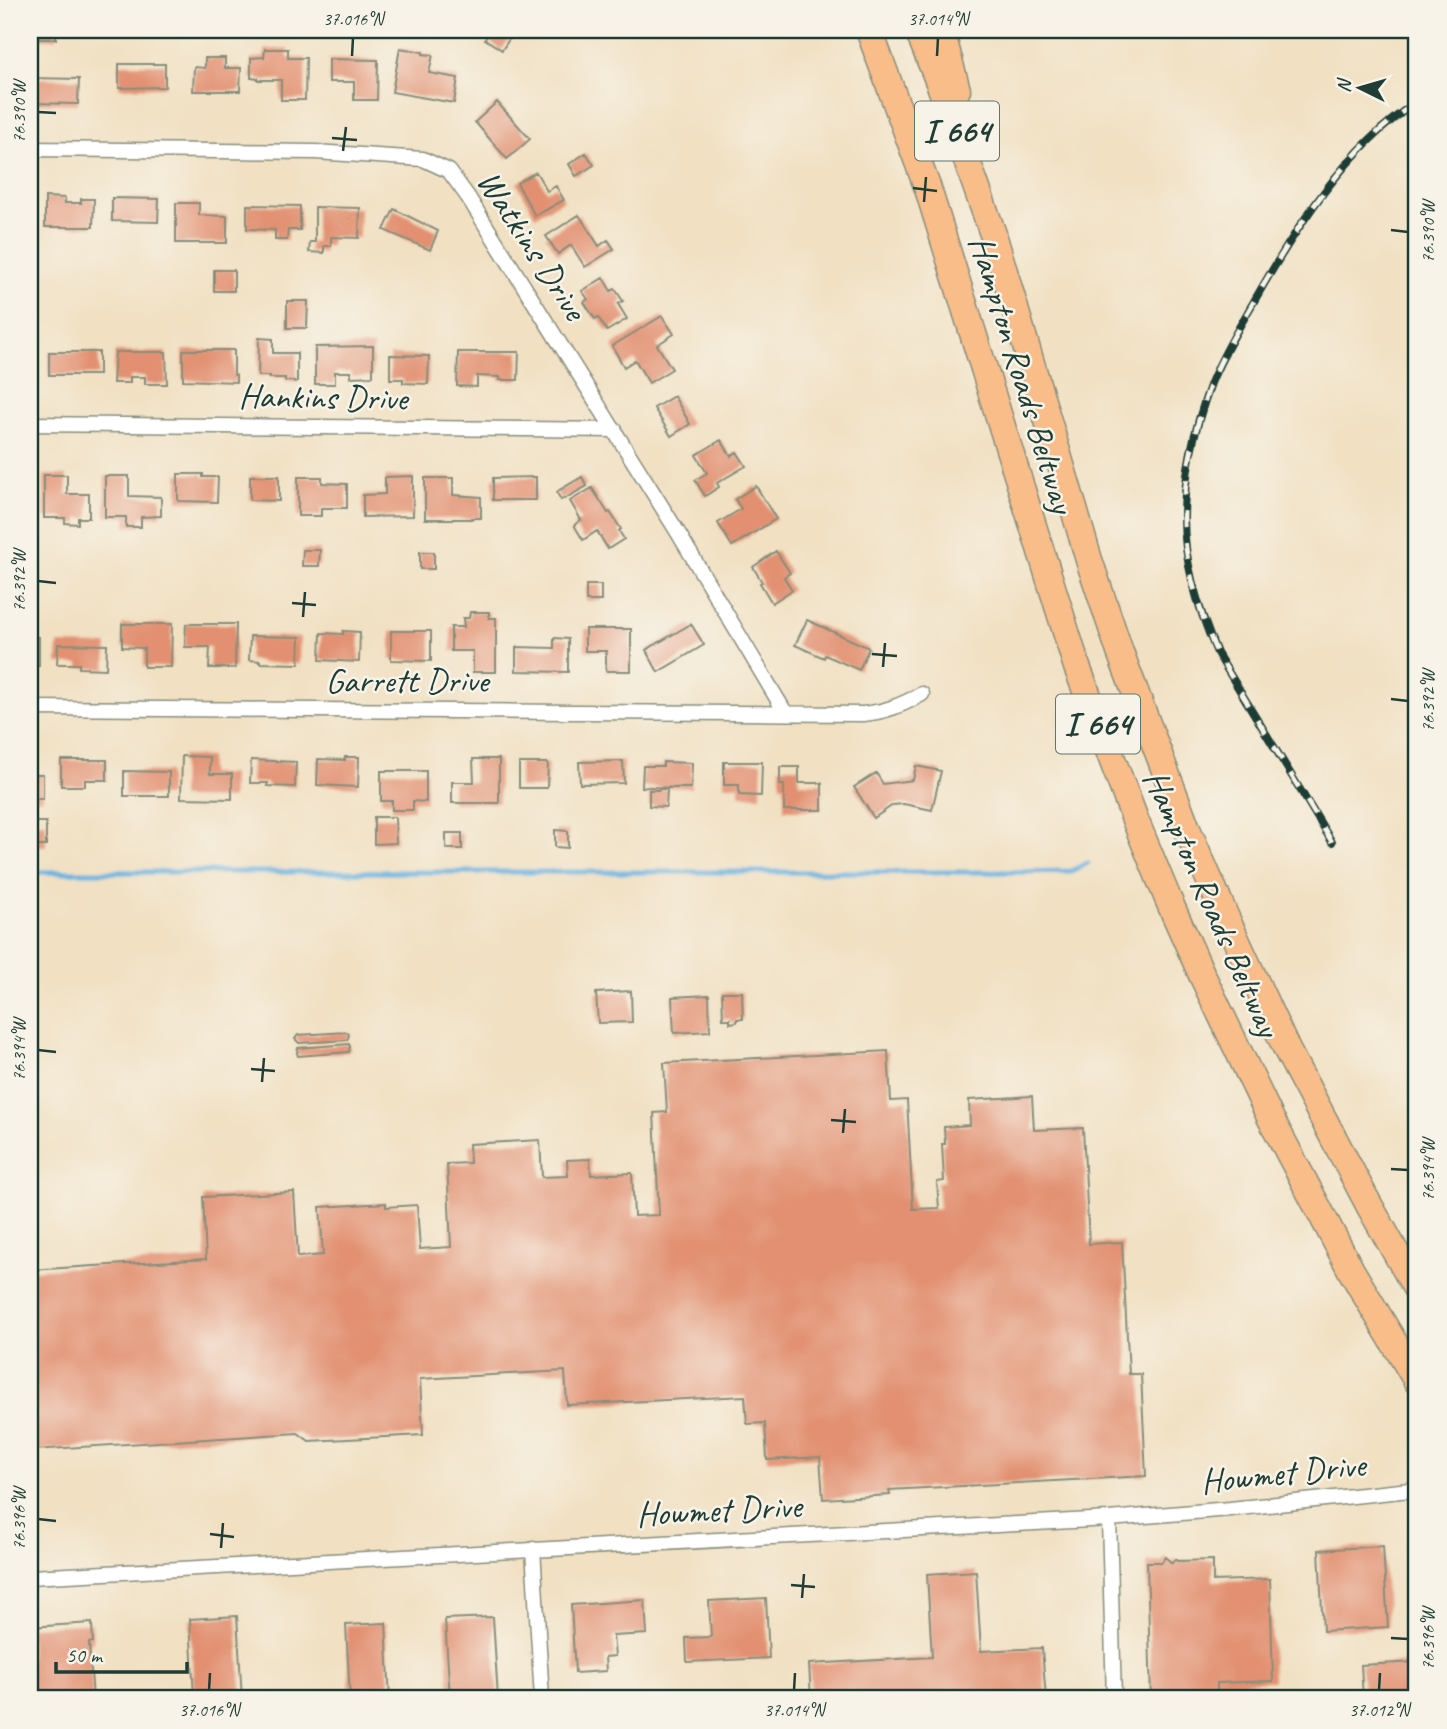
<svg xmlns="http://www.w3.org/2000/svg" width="1447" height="1729" font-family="Caveat,sans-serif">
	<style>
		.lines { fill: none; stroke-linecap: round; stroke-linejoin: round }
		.stream { stroke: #69b2e1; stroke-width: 5 }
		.building { fill: #e29071 }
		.minor-casing { stroke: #888e7b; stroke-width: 17 }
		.motorway-casing { stroke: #888e7b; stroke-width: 29 }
		.minor { stroke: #fff; stroke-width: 14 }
		.motorway { stroke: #f8bd89; stroke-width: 26 }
		.rail-casing { stroke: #1f3d34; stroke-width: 8 }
		.rail { stroke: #f7f3e8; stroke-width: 5; stroke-dasharray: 16; stroke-linecap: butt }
		.ticks { fill: none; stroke: #1f3d34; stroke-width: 2.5 }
		.labels { text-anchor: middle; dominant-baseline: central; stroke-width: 5; stroke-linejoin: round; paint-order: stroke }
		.shield { fill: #f7f3e8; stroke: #60746a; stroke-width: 2 }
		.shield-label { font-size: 33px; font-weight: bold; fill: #1f3d34 }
		.street-label { font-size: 35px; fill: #1f3d34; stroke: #f7f3e8 }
		.neatline { fill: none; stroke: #1f3d34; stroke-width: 2.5 }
		.ticks-label { font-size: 18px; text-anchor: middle; fill: #1f3d34 }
	</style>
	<rect width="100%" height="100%" fill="#f7f3e8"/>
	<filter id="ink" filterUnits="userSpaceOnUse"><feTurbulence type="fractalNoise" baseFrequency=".0143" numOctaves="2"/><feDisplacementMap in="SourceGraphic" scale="14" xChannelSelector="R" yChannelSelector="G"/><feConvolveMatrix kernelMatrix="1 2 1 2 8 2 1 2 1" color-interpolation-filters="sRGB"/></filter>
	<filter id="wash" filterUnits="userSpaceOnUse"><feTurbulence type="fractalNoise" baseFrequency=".00686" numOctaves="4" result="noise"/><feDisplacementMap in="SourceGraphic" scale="28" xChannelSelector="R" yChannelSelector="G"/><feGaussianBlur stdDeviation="1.57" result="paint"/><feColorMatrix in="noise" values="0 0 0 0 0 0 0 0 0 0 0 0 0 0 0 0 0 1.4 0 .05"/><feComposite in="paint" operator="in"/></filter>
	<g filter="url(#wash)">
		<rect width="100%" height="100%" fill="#f1e0c2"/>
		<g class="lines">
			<path class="stream" d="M30 872H1020L1071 871 1088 863"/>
		</g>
		<g id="blocks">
			<path class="building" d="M30 30H56V39H30Z
				M491 30H515L502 50 485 39Z
				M400 48 423 52V54L433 55 429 73 458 78 454 103 392 92Z
				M265 49H288V58H306L305 100H281V80H258V78H251V58L264 57Z
				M205 58H225V68H241L240 91H193L194 67 205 68Z
				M329 59 378 60 377 100H354V82H329Z
				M119 64H165V87L119 88Z
				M30 78 79 79 78 104 30 103Z
				M497 102 530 139 507 159 475 122Z
				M586 153 594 165 576 176 569 164Z
				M536 172 547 191 556 186 564 200 535 216 517 183Z
				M45 197 65 198V203H81V199H94L93 227H45Z
				M112 198 159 199 158 222 112 221Z
				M176 203H199V215L227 216V243H176Z
				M247 205 300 206V230H288L287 240H275V230L247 229Z
				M315 207 360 208 359 238 331 237V246H324V253L309 252 310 242H315Z
				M394 209 438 231 430 250 384 230Z
				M579 215 599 246 608 240 614 249 585 267 571 245 558 254 546 236Z
				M214 270H234V291H214Z
				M603 278 611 291 615 289 623 301 618 304 627 319 607 331 598 317 595 319 584 302 588 299 582 291Z
				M287 301H308L307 328H287Z
				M662 316 674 334 657 345 672 369 649 383 635 360 624 367 612 346Z
				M259 338 273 339V353H297V382L285 381V378H270V376H258Z
				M373 346V376L351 377V372H335V384H315V347Z
				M183 350H234V375H236V382L183 380Z
				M49 352H99V375H49Z
				M115 352H166L167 384H145V377H130V383H113Z
				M458 352H519L518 380H500V377L477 376V387L457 386Z
				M390 355 429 356 428 384 403 383V379H390Z
				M674 396 690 424 671 436 654 408Z
				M721 440 731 456 737 452 746 466 717 483 719 487 705 496 695 480 707 473 696 455Z
				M178 474H203V477H218L217 502 178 501Z
				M44 475H67V494H89V518H78V524L65 523V518H44Z
				M105 476H129V496L161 497V516L141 517V527H126V517H105Z
				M250 476H279V501L250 500Z
				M413 476V516L363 517V495L385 494V477Z
				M298 477H322V483L347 484V508H321V516H298Z
				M536 477V500H493V478Z
				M582 477 587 486 564 499 563 498 561 500 557 493 558 491Z
				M425 478H453V495L481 497V518H471V519H425Z
				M756 486 776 519 732 546 718 523 741 509 735 499Z
				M592 488 608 513 610 512 621 529 619 531 624 539 608 549 597 531 583 540 574 525 581 520 570 501Z
				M303 550H320L319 566H302Z
				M776 551 790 573 784 577 792 590 772 603 760 583 762 582 753 567Z
				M420 552H434V569H420Z
				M586 585H601V601H586Z
				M470 612H489V618H496V672H473V651H451V627H464L463 618H469Z
				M807 620 869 648 859 670 825 655 824 658 795 645Z
				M122 624H172L171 667H144V648L122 647Z
				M186 624H236L235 668H209L210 647H185Z
				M691 624 704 645 658 672 646 650Z
				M585 629H631V671H606V651H585Z
				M343 631 360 632 359 662 320 660 321 633 343 634Z
				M391 631H431V661L391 660Z
				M250 636 300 637 299 664 260 663V661L249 660Z
				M30 637H39V666H30Z
				M554 638 568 639V672L516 671V647L554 648Z
				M58 644 107 645 106 669 79 668V664H57Z
				M182 756 210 757V774H232V799L181 798Z
				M345 757H359L358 787 317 785 318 759 345 760Z
				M473 759H499V803H452V782H474Z
				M61 760H107V780H85V786H61Z
				M251 760 296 762 295 787 267 786 268 783H250Z
				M623 761 624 783 580 784 579 762Z
				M663 762 692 763 691 788 642 787 643 766H663Z
				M724 762H762L761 796 739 795V785H724Z
				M519 763H548L547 788H519Z
				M916 766 941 771 932 810 904 804 893 805 874 818 854 787 876 773 883 784 913 780Z
				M780 767H799V783H822V810H784V785H780Z
				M124 771 169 772V796H124Z
				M381 771H426V802L413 801V810H392V801H381Z
				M30 774H43V799H30Z
				M659 789H667L666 807 649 806V790H659Z
				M374 817H395L396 843 374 844Z
				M30 822H46V846H30Z
				M555 830 568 831V848L555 847Z
				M446 833H462V849H446Z
				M631 991 632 1022 598 1023 596 993Z
				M722 992H742L743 1019H737V1022L730 1023V1019H723Z
				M709 995 710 1031 674 1033 672 997Z
				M347 1032 349 1035 347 1040 299 1043 295 1039 298 1035Z
				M349 1044 350 1047 349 1052 298 1056 297 1053 298 1048Z
				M888 1051 891 1101 907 1100 913 1209 939 1208 937 1182 944 1181 942 1144H945L944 1127 970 1125 969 1100 1032 1096 1034 1130 1083 1128 1089 1244 1122 1242 1129 1374H1141L1146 1476 889 1490 890 1495 823 1499 820 1457 767 1460 765 1423 747 1424 745 1396 567 1405 565 1371 420 1379 423 1435 309 1441 298 1433 34 1450 32 1410H30V1270L206 1259 203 1197 294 1192 298 1257 323 1255 320 1207 386 1203V1207L417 1205 420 1249 451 1247 447 1164 470 1163 469 1144 540 1140 542 1177 568 1176 567 1160 590 1159 591 1175 632 1173 634 1216 659 1215 654 1113 667 1112 664 1063Z
				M1383 1546 1388 1627 1323 1631 1319 1550Z
				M1165 1557 1172 1563 1175 1559 1177 1561 1213 1560V1581L1270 1579 1273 1681 1217 1683V1699H1151L1147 1562H1162Z
				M976 1571 981 1651 1042 1648 1046 1699H811L809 1664 932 1657 927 1574Z
				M766 1598 769 1658 687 1662 686 1638 711 1637 709 1601Z
				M645 1600 647 1634 613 1636 615 1656 605 1657 606 1671 575 1673 571 1605Z
				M237 1616 242 1699H194L190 1619Z
				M493 1617 498 1699H450L445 1619Z
				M92 1623 93 1642 89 1643 93 1699H30V1627Z
				M386 1623 390 1699H350L346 1625Z
				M1417 1662V1699H1363L1361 1665Z"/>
		</g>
	</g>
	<g filter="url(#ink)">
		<use href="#blocks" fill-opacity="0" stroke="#888e7b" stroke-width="2"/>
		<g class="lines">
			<defs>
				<path id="minor" d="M30 149 315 152 423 159 449 171 468 197 677 531 785 712
					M30 424 615 430
					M30 708 863 714C885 712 902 705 922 694
					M1109 1519 1114 1699
					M533 1549 542 1699
					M30 1577 1109 1519 1230 1509 1410 1490 1417 1499"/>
				<path id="motorway" d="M869 30 928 189 1077 667 1136 822 1168 899 1202 975 1270 1117 1352 1272 1417 1381
					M918 30 940 85 993 234 1089 560 1120 652 1188 831 1227 920 1287 1050 1369 1205 1417 1290
					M941 30 957 90"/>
			</defs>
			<use href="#minor" class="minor-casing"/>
			<use href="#motorway" class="motorway-casing"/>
			<use href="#minor" class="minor"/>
			<use href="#motorway" class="motorway"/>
			<defs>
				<path id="rail" d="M1332 842 1217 653C1199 611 1184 564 1184 518 1184 473 1195 426 1211 383 1222 355 1238 329 1253 303 1294 231 1346 147 1417 102"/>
			</defs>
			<use href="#rail" class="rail-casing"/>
			<use href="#rail" class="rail"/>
		</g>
	</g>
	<path class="ticks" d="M352 56 353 38M937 56 938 38M38 112 56 113M332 138 357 140M343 151 346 127M913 188 937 191M924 202 926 177M1391 230 1408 232M38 581 56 583M292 603 316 605M303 617 305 592M872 654 897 656M883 667 885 643M1391 699 1408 701M38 1050 56 1052M251 1069 275 1071M262 1082 264 1058M831 1120 856 1122M843 1133 845 1109M1391 1169 1408 1170M38 1519 56 1521M210 1534 234 1537M221 1548 223 1523M791 1585 815 1587M802 1598 804 1574M1391 1638 1408 1639M209 1690 210 1673M794 1690 795 1673M1379 1690 1380 1673"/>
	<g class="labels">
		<g class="shield">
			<rect x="915" y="101.5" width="84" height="59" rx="5"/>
			<rect x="1056" y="694.5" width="84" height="59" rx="5"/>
		</g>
		<g class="shield-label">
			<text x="957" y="131">I 664</text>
			<text x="1098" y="724">I 664</text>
		</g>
		<g class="street-label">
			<text transform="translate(532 245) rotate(57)">Watkins Drive</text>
			<text transform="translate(1022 374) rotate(73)">Hampton Roads Beltway</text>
			<text transform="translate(323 397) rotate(1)">Hankins Drive</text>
			<text x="407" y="680">Garrett Drive</text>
			<text transform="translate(1212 903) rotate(66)">Hampton Roads Beltway</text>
			<text transform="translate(1283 1473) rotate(-6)">Howmet Drive</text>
			<text transform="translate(719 1510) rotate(-3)">Howmet Drive</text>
		</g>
	</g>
	<rect width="1447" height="1729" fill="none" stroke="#f7f3e8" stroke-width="77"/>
	<g transform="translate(1360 88) rotate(275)" stroke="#f7f3e8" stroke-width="5" paint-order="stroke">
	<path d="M0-5L12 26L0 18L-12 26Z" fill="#1f3d34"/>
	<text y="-10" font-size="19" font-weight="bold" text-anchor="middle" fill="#1f3d34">N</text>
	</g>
	<path d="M56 1662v10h131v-10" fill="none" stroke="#1f3d34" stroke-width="3.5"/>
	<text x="66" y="1662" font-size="21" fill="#1f3d34" stroke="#f7f3e8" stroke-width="5" paint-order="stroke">50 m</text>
	<rect x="38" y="38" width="1370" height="1652" class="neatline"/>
	<g class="ticks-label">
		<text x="353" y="25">37.016°N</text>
		<text x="938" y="25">37.014°N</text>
		<text transform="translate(19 112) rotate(-90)" y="6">76.390°W</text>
		<text transform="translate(1428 232) rotate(-90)" y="6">76.390°W</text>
		<text transform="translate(19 581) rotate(-90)" y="6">76.392°W</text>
		<text transform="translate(1428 701) rotate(-90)" y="6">76.392°W</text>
		<text transform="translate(19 1050) rotate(-90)" y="6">76.394°W</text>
		<text transform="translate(1428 1170) rotate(-90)" y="6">76.394°W</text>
		<text transform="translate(19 1519) rotate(-90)" y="6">76.396°W</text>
		<text transform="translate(1428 1639) rotate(-90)" y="6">76.396°W</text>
		<text x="209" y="1716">37.016°N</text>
		<text x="794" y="1716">37.014°N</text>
		<text x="1379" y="1716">37.012°N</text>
	</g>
</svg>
